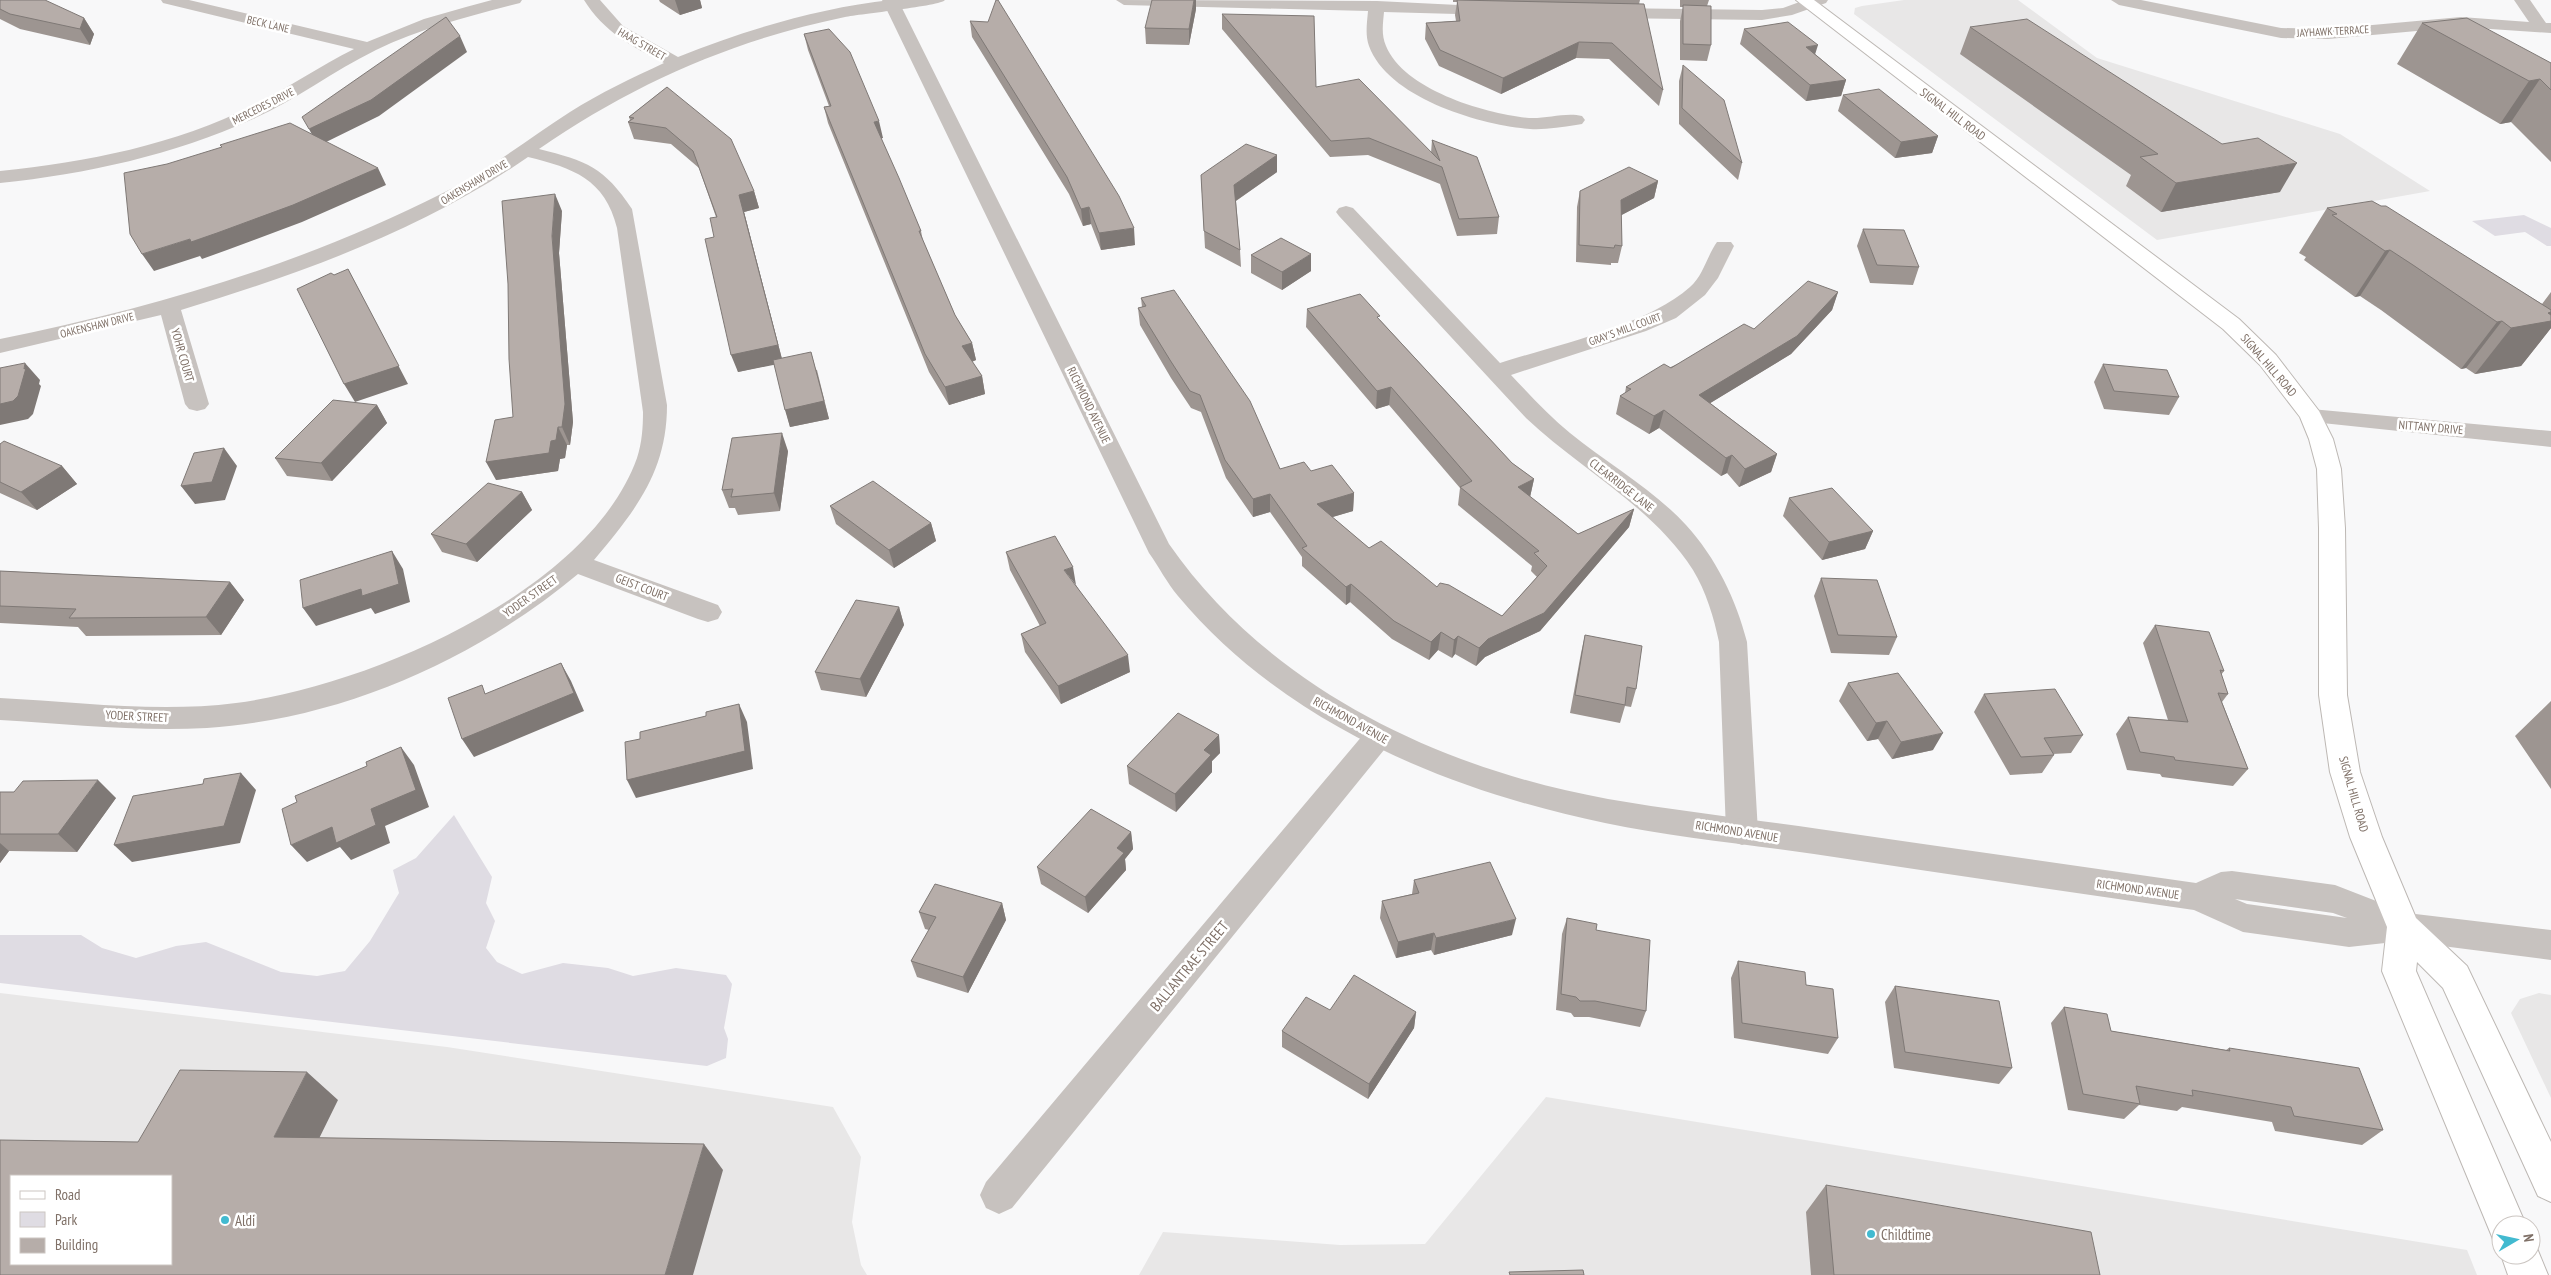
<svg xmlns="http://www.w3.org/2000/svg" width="2551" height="1275" font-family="'PT Sans Narrow',sans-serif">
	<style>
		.built { fill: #e8e7e7; fill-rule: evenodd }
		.green { fill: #dfdce3 }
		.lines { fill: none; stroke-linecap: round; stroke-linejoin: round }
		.secondary-casing { stroke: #bdb8b4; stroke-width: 2 }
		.minor { fill: #c7c2bf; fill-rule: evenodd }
		.tertiary { fill: #c7c2bf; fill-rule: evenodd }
		.secondary { fill: #fff; fill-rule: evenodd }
		.wall { fill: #9d9591 }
		.shaded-wall { fill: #7f7976 }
		.building { fill: #b6ada9; stroke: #7f7976; fill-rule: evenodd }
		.poi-dot { fill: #42bad0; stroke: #fff; stroke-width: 2 }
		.labels { text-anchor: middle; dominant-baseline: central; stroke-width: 5; stroke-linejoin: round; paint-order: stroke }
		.far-street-label { font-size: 11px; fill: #7f7067; stroke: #fff }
		.street-label { font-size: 12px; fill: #7f7067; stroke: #fff }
		.near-street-label { font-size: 15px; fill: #7f7067; stroke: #fff }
		.near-poi-label { font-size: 15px; fill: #7f7067; stroke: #fff; text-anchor: start }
	</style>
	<rect width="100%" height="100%" fill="#f8f8f9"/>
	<path class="built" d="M1904 0H2018L2097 58 2340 134 2430 191 2157 240 1854 14 1855 8 1862 6Z
		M0 993 447 1047 833 1107 861 1157 852 1222 861 1265 867 1275H0ZM11 1176H171V1264H11Z
		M2539 993 2551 995V1098L2511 1013 2520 999Z
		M1546 1097 2467 1250 2477 1275H1139L1163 1232 1340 1245 1425 1244Z"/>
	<path class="green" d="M2524 215 2551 228V246H2547L2525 232 2495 236 2472 221Z
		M454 815 492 877 486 903 495 921 486 948 497 962 522 974 563 963 608 968 633 976 676 968 726 975 732 984 724 1028 728 1039 726 1058 707 1066 0 983V935H81L102 948 136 958 176 946 206 942 281 972 317 976 345 971 370 941 399 893 393 870 416 858Z"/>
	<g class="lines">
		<defs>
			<path id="secondary" d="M1796 0H1814L2239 319 2276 355 2319 411 2333 439 2341 469 2345 528 2347 695 2360 772 2382 837 2416 918 2467 966 2551 1142V1202L2538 1196 2443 988 2417 962 2416 971 2526 1225H2501V1242L2493 1239 2382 971 2387 927 2350 837 2330 772 2319 695V528L2317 469 2309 439 2300 417 2260 365 2223 329Z
				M2531 1240 2534 1241 2548 1275H2508L2501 1255V1254L2531 1255Z"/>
		</defs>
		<use href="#secondary" class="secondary-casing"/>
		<path class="minor" d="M161 0H189L367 42 424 19 466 7 492 0H522L520 3C470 16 422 28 376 50 333 71 296 100 253 119 173 155 87 174 0 183V171C87 162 175 145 254 105 288 88 320 66 354 49L163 3Z
			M584 0H600L623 26 678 57C746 30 818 8 891 0 909 0 927 0 945 0 941 6 859 14 845 17 733 40 633 84 539 149 587 161 604 167 632 209L667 405C667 472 635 511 594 560L718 605 722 612 718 619 708 622 698 619 578 574C475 660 342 719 207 728 138 732 69 724 0 720V698C78 702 158 713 236 703 368 686 589 592 637 458 642 443 643 427 643 412L617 228C605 179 573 168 528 157 423 230 302 273 181 310L209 404 205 409 197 411 189 409 185 404 161 315 0 353V339C154 308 303 264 443 193 488 171 528 139 570 112 600 93 632 78 664 63 631 46 604 32 584 0Z
			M1116 0 1377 1 1499 7 1501 10 1499 13 1493 15 1384 12C1383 23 1381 35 1386 46 1404 90 1486 114 1529 118 1546 119 1566 112 1582 116L1585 120 1582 124 1576 125C1561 127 1545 130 1530 129 1480 125 1388 98 1369 46 1365 35 1367 23 1368 11L1124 5Z
			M1805 0H1828L1826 3 1792 15 1762 20 1609 18 1601 13 1609 8 1762 10 1783 8Z
			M2111 0H2141L2281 28 2328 29 2461 17 2529 22 2514 0H2530L2546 23H2551V33L2461 27 2328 39 2281 38 2119 5Z
			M1346 206 1353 208 1500 363C1556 345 1646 326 1690 287 1703 276 1707 256 1717 242H1731L1734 246 1718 278 1705 295 1676 318 1646 331 1511 375C1530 395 1549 416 1570 433 1608 464 1653 489 1686 525 1716 558 1736 599 1747 642L1758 832 1753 841 1742 845 1731 841 1726 832 1719 642C1714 618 1706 591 1693 570 1653 507 1580 469 1526 418L1339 216 1336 212 1339 208Z
			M2311 409 2551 431V447L2303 421 2299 416 2303 411Z
			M1378 726 1388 729 1393 737 1388 745 1012 1208 999 1214 986 1208 980 1195 986 1182 1368 729Z"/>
		<path class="tertiary" d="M882 0H898L1169 544C1268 687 1440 769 1608 799 1678 811 1749 819 1819 829 1945 847 2070 865 2196 883L2221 872 2232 871 2335 885 2407 913 2551 930V960L2403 941 2349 947 2243 932 2194 910C2067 892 1941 873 1814 854 1745 844 1673 837 1605 823 1446 790 1284 723 1178 596 1167 583 1159 567 1149 553ZM2235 899 2333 913 2347 918 2247 904Z"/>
		<use href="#secondary" class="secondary"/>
	</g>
	<path class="wall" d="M0 0 84 18 94 34 90 45 20 29 0 19Z
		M659 0H700L702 8 680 15 660 2Z
		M1453 0H1640L1639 4 1663 90 1659 106 1609 59 1576 58 1501 94 1439 66 1425 39 1426 23 1456 21 1455 15 1457 2H1453Z
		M1680 0H1709L1707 6 1711 45 1707 61 1680 60V21L1683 7H1680Z
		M1196 9 1189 45 1146 44 1145 28Z
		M1222 14 1316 87 1431 153 1432 140 1499 217 1497 234 1457 236 1440 184 1368 155 1330 157 1222 29Z
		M970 21 1135 245 1101 250 1091 224 1083 226 1069 194 972 37Z
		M2422 23 2551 63V162L2511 122 2500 124 2397 64Z
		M1970 27 2280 192 2161 212 2126 186 2131 175 1960 54Z
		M1744 29 1815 54 1846 80 1841 96 1806 101 1740 44Z
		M804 34 883 138H881L921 231 923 241 955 315 972 343 976 360 972 362 982 376 985 394 949 405 929 372 828 123 824 107 829 106 808 50Z
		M1683 65 1742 163 1738 180 1679 124V81Z
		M667 87 754 191 759 208 744 212 782 359 817 370 829 419 790 427 774 364 738 372 714 237 716 217 699 168 671 144 634 139 628 122 630 120 629 117Z
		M1843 95 1938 136 1932 153 1895 158 1838 111Z
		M1277 155V172L1236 201 1240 250 1241 267 1205 248 1201 175Z
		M1658 181 1654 198 1621 215 1622 246 1618 263H1611V265L1576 262 1577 207 1580 191Z
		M2381 206 2542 304 2551 292V328L2521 366 2475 374 2466 368 2461 369 2381 310 2360 296 2355 297 2304 260 2306 257 2299 253 2327 208Z
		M562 211 559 253 573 422 570 445H567L565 458 560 459 558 471 496 480 513 417Z
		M1863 229 1919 267 1913 285 1870 283 1857 246Z
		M1251 255 1311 271 1282 290 1251 273Z
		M1838 292 1832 310 1791 354 1710 403 1777 454 1771 472 1739 487 1727 473 1721 476 1659 428 1649 434 1616 414 1620 396 1625 393 1626 387Z
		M1141 298 1280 469 1311 471 1354 493 1353 511 1332 517 1369 548 1437 587 1502 616 1537 577 1531 571 1532 566 1458 505 1460 488 1389 405 1376 409 1306 327 1307 309 1380 320 1512 463 1534 479 1530 497 1578 534 1634 509 1629 527 1540 631 1485 657 1476 666 1455 654 1452 658 1438 650 1429 660 1392 639 1350 602 1346 605 1302 566V557L1270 512 1253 517 1226 478 1201 412 1191 408 1171 378 1140 325 1138 308 1142 307Z
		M2103 364 2179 397 2169 415 2104 409 2094 382Z
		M377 405 387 423 332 481 287 476 275 458Z
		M0 444 62 466 77 484 37 510 0 493Z
		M788 451 780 511 738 515 735 508H729L722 490Z
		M522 492 532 510 477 562 442 552 431 534Z
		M1789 498 1873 531 1865 549 1822 560 1783 516Z
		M830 506 931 523 936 541 894 568 836 524Z
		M1006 552 1076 585 1130 672 1061 704 1025 652 1021 634 1040 626 1010 570Z
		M0 571 230 582 244 600 221 635 86 636 78 627 0 623Z
		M1821 578 1897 637 1889 655 1831 653 1814 596Z
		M899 607 904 625 866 697 821 690 815 672Z
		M2155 625 2224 671 2221 675 2228 694 2222 702 2248 769 2233 786 2162 777 2160 774 2127 770 2116 734 2128 717 2168 720 2143 643Z
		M1585 635 1636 689 1631 707 1625 706 1620 723 1570 713 1581 653Z
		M1848 683 1933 750 1892 759 1878 739 1867 741 1839 701Z
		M1984 694 2083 735 2071 753 2053 754 2054 755 2042 773 2010 775 1974 712Z
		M2551 701V789L2515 736Z
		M1219 735 1220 753 1212 761V772L1176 812 1129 784 1127 766Z
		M0 792 116 798 77 852 9 851 0 863Z
		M1131 832 1133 849 1125 859 1126 870 1088 913 1041 884 1037 867Z
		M1414 880 1512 935 1434 955 1431 950 1396 958 1380 918 1382 901 1412 894Z
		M1002 903 1006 920 968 993 917 977 911 961 929 930 925 929 919 912Z
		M1567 918 1596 930 1646 1011 1640 1027 1589 1017H1574L1571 1013 1556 1010 1562 934Z
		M1738 961 1806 985 1838 1038 1828 1054 1734 1038 1731 978Z
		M1895 986 2012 1068 1999 1084 1894 1068 1885 1002Z
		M2064 1007 2111 1031 2226 1050 2229 1048 2383 1130 2362 1145 2275 1131 2272 1122 2182 1107 2177 1111 2139 1105 2124 1119 2068 1110 2051 1023Z
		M1330 1010 1416 1012 1414 1028 1368 1099 1282 1047V1031Z
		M1826 1185 2100 1275H1811L1806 1212Z"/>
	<path class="shaded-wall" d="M675 0H700L702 8 680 15Z
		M1194 0H1196V9L1189 45V29Z
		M84 18 94 34 90 45 80 29Z
		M460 36 467 52 379 116 318 146 309 129Z
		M1579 42 1576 58 1501 94 1503 78Z
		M1818 45 1813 61 1806 47Z
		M2540 79 2511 122 2500 124 2529 81Z
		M1846 80 1841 96 1806 101 1810 85Z
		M879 121 883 138 878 139 874 122Z
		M1938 136 1932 153 1895 158 1901 142Z
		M1277 155V172L1234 202V185Z
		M2297 163 2280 192 2161 212 2176 183Z
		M378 168 386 185 302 222 227 250 202 259 191 242Z
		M1658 181 1654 198 1618 217 1621 200Z
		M754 191 759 208 744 212 783 363 738 372 731 355 739 195Z
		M555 194 562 211 559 253 573 422 570 445 562 427 552 236Z
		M1089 207 1091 224 1083 226 1081 209Z
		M1134 228 1135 245 1101 250 1099 233Z
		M190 239 200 256 154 271 142 254Z
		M2390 250 2360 296 2355 297 2385 251Z
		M1311 254V271L1282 290V272Z
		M348 269 408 384 355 402 344 384Z
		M1838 292 1832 310 1791 354 1694 413 1699 395Z
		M2551 312V328L2521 366 2475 374 2511 328 2548 313Z
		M2502 321 2466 368 2461 369 2497 322Z
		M972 343 976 360 965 364 962 346Z
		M811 352 829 419 790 427 785 410Z
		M25 363 40 380 39 384 41 386 33 414 28 419 0 425V404L24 369Z
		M982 376 985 394 949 405 945 387Z
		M1391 387 1389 405 1376 409 1377 391Z
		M377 405 387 423 332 481 321 463Z
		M1664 410 1659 428 1649 434 1654 416Z
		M558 427 567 445 565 458 560 459 558 471 496 480 486 462 551 441Z
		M782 433 788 451 780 511 774 493Z
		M224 448 237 466 225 500 195 504 181 486Z
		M1777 454 1771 472 1739 487 1745 469Z
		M1732 455 1727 473 1721 476 1726 458Z
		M62 466 77 484 37 510 21 492Z
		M1534 479 1530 497 1518 487Z
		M522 492 532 510 477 562 466 544Z
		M1354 493 1353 511 1316 522 1317 504Z
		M1270 494V512L1253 517V499Z
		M1634 509 1629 527 1540 631 1485 657 1476 666 1479 648 1488 639Z
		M931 523 936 541 894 568 889 550Z
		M1873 531 1865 549 1822 560 1829 542Z
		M392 551 403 569 410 602 375 614 371 608 316 626 303 608Z
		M1073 567 1076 585 1064 570Z
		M230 582 244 600 221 635 206 617Z
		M1351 584 1350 602 1346 605V587Z
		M899 607 904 625 866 697 860 679Z
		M1441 632 1438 650 1429 660 1431 642Z
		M1458 636 1455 654 1452 658 1454 640Z
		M1128 655 1130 672 1061 704 1058 686Z
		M561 663 571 681 584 711 474 757 462 739Z
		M739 704 747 722 753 769 636 798 627 780Z
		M1887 721 1878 739 1867 741 1876 723Z
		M1943 733 1933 750 1892 759 1901 742Z
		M1219 735 1220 753 1212 761V772L1176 812 1175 794 1204 750Z
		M401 747 414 765 429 807 385 826 390 843 351 860 340 847 307 862 291 845 371 809Z
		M241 773 256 790 240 843 132 862 114 845Z
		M98 780 116 798 77 852 58 834Z
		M1131 832 1133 849 1125 859 1126 870 1088 913 1085 897 1117 848Z
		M0 843 9 851 0 863Z
		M1002 903 1006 920 968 993 963 977Z
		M1516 919 1512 935 1434 955 1436 938Z
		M1434 933 1431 950 1396 958 1398 942Z
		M1416 1012 1414 1028 1368 1099 1369 1084Z
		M307 1072 338 1100 307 1163 274 1137Z
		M704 1144 723 1170 693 1275H665Z"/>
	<path class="building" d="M0 0H45L84 18 80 29 10 14 0 9Z
		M996 0H998L1119 196 1134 228 1099 233 1089 207 1081 209 1067 177 970 21 988 22Z
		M1152 0H1194L1189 29 1145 28Z
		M1457 0 1644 4 1663 90 1612 43 1579 42 1503 78 1440 50 1426 23 1460 21Z
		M1683 5 1711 6V45L1683 44Z
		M1222 14 1314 16 1316 87 1359 79 1440 161 1432 140 1477 157 1499 217 1459 219 1442 167 1369 138 1331 141Z
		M446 17 460 36 371 100 309 129 302 117Z
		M2467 18 2551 63V90L2540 79 2529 81 2422 23Z
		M2027 19 2222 144 2258 138 2297 163 2176 183 2140 157 2158 154 1970 27Z
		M1788 22 1818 45 1806 47 1846 80 1810 85 1744 29Z
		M829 29 850 52 879 121 874 122 899 178 921 231H919L955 315 972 343 962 346 982 376 945 387 925 354 824 107 831 106 804 34Z
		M1683 65 1724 100 1742 163 1682 108Z
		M667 87 731 139 754 191 739 195 778 345 731 355 705 239 714 237 710 218 717 217 693 151 666 128 628 122 634 118 629 117Z
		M1879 89 1938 136 1901 142 1843 95Z
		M290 123 378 168 293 205 217 233 191 242 190 239 142 254 130 234 124 173 167 164 222 147 220 145Z
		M1246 144 1277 155 1234 185 1240 250 1204 231 1201 175Z
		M1629 167 1658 181 1621 200 1622 246 1615 245 1614 248 1579 245 1580 191Z
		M555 194 552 236 565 404 562 427H558L556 440 551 441 549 453 486 462 495 420 513 417 509 359 508 284 502 201Z
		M2372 201 2381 206H2386L2551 310V312L2548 313 2551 315V321L2511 328 2502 321 2497 322 2413 265 2390 250 2385 251 2332 215 2337 214 2327 208Z
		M1863 229 1904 230 1919 267 1877 265Z
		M1281 238 1311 254 1282 272 1251 255Z
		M348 269 399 366 344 384 297 289 331 273 334 275Z
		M1808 281 1838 292 1797 336 1699 395 1777 454 1745 469 1732 455 1726 458 1664 410 1654 416 1620 396 1631 389 1626 387 1664 364 1671 368 1744 324 1754 329Z
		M1174 290 1250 401 1280 469 1304 462 1311 471 1332 465 1354 493 1317 504 1369 548 1381 541 1437 587 1440 583 1449 585 1502 616 1547 566 1534 553 1539 551 1460 487 1472 481 1391 387 1377 391 1307 309 1360 294 1380 316 1377 317 1512 463 1534 479 1518 487 1578 534 1634 509 1544 613 1488 639 1479 648 1458 636 1454 640 1441 632 1431 642 1394 621 1351 584 1346 587 1302 548 1307 546 1270 494 1253 499 1225 460 1200 395 1190 391 1170 360 1138 308 1146 306 1141 298Z
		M811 352 824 401 785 410 773 360Z
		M25 363 24 369 26 368 18 396 13 401 0 404V368Z
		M2103 364 2167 370 2179 397 2114 391Z
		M333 400 377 405 321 463 275 458Z
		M782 433 774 493 731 497 733 489 722 490 732 438Z
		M4 441 62 466 21 492 0 482V444Z
		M224 448 212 482 181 486 194 453Z
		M873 481 931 523 889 550 830 506Z
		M488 483 522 492 466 544 431 534Z
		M1832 488 1873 531 1829 542 1789 498Z
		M1055 536 1073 567 1064 570 1128 655 1058 686 1021 634 1046 623 1006 552Z
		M392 551 399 584 362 596 361 589 303 608 300 580Z
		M0 571 230 582 206 617 69 618 76 609 0 606Z
		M1821 578 1877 580 1897 637 1838 635Z
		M856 600 899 607 860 679 815 672Z
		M2155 625 2209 632 2224 671 2220 670 2228 694 2218 693 2248 769 2175 760 2174 757 2140 752 2128 717 2188 722Z
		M1585 635 1642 646 1636 689 1627 687 1625 705 1575 695Z
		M561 663 574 693 462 739 448 698 482 685 485 694Z
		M1898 673 1943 733 1901 742 1887 721 1876 723 1848 683Z
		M2055 689 2083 735 2044 738 2054 755 2021 757 1984 694Z
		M739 704 745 751 627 780 625 742 640 739V732L706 716V712Z
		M1178 713 1219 735 1204 750 1211 755 1175 794 1127 766Z
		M401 747 416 790 371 809 376 825 336 843 332 827 291 845 282 809 297 802 295 796 367 766 366 762Z
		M241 773 224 826 114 845 133 796 203 784 204 779Z
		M98 780 58 834H0V792H14L23 781Z
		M1091 809 1131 832 1117 848 1124 853 1085 897 1037 867Z
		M1490 862 1516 919 1436 938 1434 933 1398 942 1382 901 1419 893 1414 880Z
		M935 884 1002 903 963 977 911 961 936 917 919 912Z
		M1567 918 1597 924 1596 930 1650 940 1646 1011 1595 1001H1580L1576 997 1561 994Z
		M1738 961 1805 972 1806 985 1833 989 1838 1038 1742 1023Z
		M1354 975 1416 1012 1369 1084 1282 1031 1306 997 1330 1010Z
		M1895 986 1999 1001 2012 1068 1905 1052Z
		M2064 1007 2107 1014 2111 1031 2230 1051 2229 1048 2359 1068 2383 1130 2294 1116 2291 1107 2192 1090 2193 1096 2136 1086 2140 1104 2083 1094Z
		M180 1070 307 1072 274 1137 704 1144 665 1275H0V1140L138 1142ZM11 1176H171V1264H11Z
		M1826 1185 2091 1232 2100 1275H1834Z
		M1583 1270 1584 1275H1510L1509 1272Z"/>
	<g class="poi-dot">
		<circle cx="225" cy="1220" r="5"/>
		<circle cx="1871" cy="1234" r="5"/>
	</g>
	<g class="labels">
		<g class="far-street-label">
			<text transform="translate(268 24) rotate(13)">BECK LANE</text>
			<text transform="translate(2333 31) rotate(-3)">JAYHAWK TERRACE</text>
			<text transform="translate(642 44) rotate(30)">HAAG STREET</text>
			<text transform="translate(263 106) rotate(-27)">MERCEDES DRIVE</text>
			<text transform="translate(474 182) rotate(-31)">OAKENSHAW DRIVE</text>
			<text transform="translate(97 325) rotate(-14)">OAKENSHAW DRIVE</text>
			<text transform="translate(1625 329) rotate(-20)">GRAY'S MILL COURT</text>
		</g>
		<g class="street-label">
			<text transform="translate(1953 114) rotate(37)">SIGNAL HILL ROAD</text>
			<text transform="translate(183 355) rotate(74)">YOHR COURT</text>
			<text transform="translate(2269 365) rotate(49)">SIGNAL HILL ROAD</text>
			<text transform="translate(1089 405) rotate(64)">RICHMOND AVENUE</text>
			<text transform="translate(2431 427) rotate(5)">NITTANY DRIVE</text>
			<text transform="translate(1622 485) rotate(38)">CLEARRIDGE LANE</text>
			<text transform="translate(642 587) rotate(21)">GEIST COURT</text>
			<text transform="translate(530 596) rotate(-35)">YODER STREET</text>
			<text transform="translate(137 716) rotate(3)">YODER STREET</text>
			<text transform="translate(1351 720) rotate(29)">RICHMOND AVENUE</text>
			<text transform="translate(2354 794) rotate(74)">SIGNAL HILL ROAD</text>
			<text transform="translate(1737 831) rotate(9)">RICHMOND AVENUE</text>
			<text transform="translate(2138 889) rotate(8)">RICHMOND AVENUE</text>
		</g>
		<g class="near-street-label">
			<text transform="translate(1189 966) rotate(-50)">BALLANTRAE STREET</text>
		</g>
		<g class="near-poi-label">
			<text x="235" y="1220">Aldi</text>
			<text x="1881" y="1234">Childtime</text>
		</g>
	</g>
	<rect x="10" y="1175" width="162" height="90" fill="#ffffff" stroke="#ccc6c2"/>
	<rect x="20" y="1191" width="25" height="8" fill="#ffffff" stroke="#ccc6c2"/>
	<text x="55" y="1200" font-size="15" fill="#7f7067">Road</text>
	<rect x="20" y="1212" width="25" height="15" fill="#dfdce3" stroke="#ccc6c2"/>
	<text x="55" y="1225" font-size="15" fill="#7f7067">Park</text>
	<rect x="20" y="1238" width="25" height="15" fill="#b6ada9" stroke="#ccc6c2"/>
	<text x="55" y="1250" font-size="15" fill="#7f7067">Building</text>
	<g transform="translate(2516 1240) rotate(81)"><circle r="24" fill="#ffffff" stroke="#ccc6c2"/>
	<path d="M0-4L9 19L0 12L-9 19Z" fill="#42bad0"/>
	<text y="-8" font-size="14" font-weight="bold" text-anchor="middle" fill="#7f7067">N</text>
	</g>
</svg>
